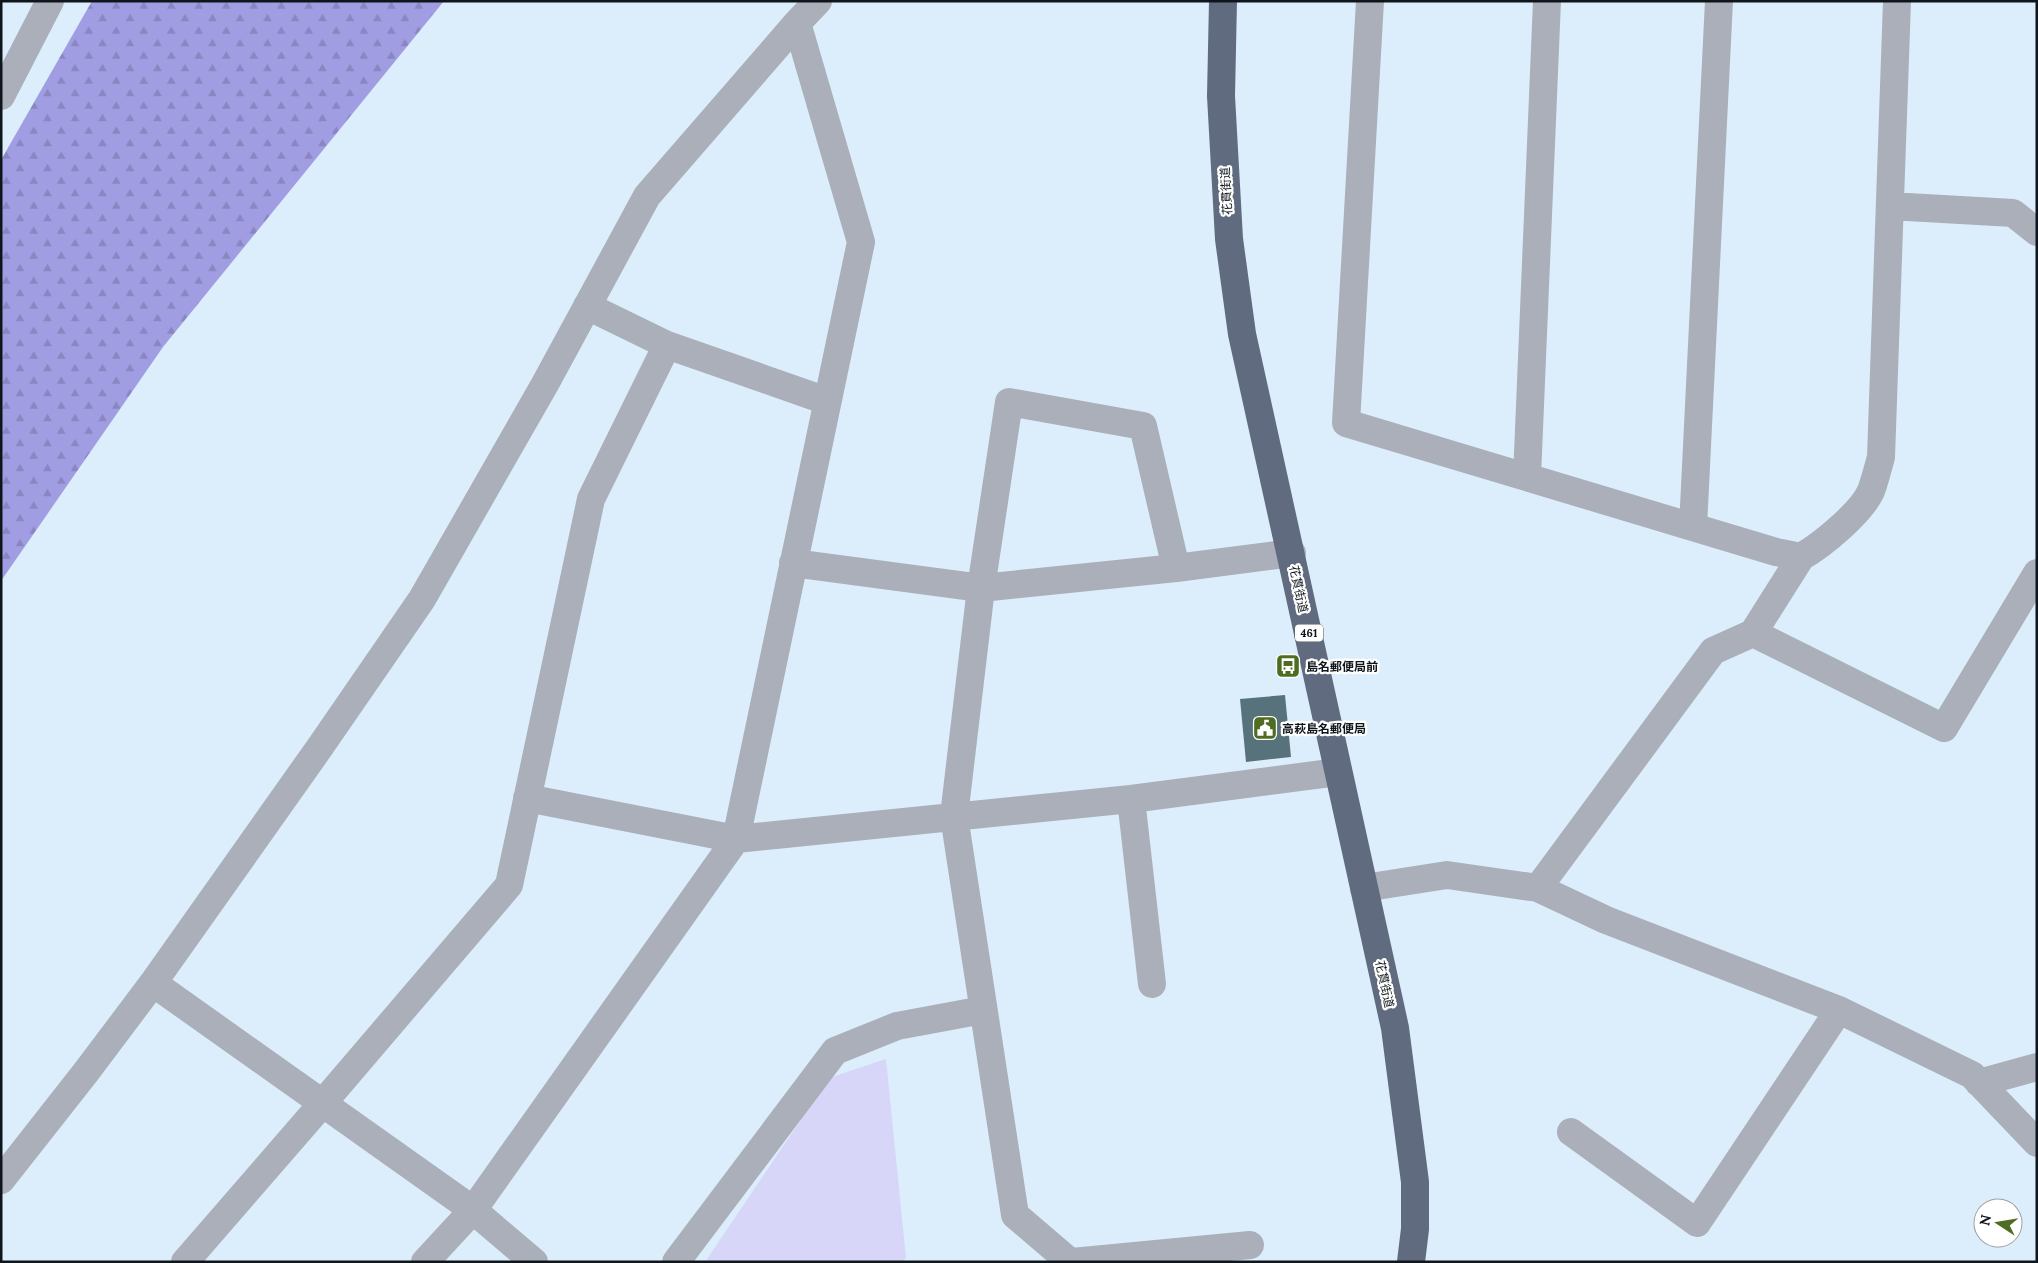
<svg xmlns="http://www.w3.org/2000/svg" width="2038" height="1263" font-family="Lora,'Noto Sans JP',serif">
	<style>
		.forest { fill: url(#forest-firs) }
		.green { fill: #d7d6f8 }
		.building { fill: #57727a }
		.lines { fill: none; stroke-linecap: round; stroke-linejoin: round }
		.street { stroke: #aaafb9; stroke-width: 28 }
		.highway { stroke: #616b7f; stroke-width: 28 }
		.labels { text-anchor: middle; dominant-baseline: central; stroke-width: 4.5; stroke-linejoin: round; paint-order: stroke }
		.shield { fill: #fff; stroke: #565c5f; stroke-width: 1 }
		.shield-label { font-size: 11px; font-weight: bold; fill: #0e161b }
		.street-label { font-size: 12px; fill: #0e161b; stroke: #fff }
		.poi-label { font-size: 12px; font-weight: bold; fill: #0e161b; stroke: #fff; text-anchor: start }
	</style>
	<defs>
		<pattern id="forest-firs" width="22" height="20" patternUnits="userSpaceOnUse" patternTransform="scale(1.25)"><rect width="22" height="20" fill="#a19de3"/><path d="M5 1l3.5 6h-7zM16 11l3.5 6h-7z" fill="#8986c2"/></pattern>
	</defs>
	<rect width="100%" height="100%" fill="#dceefb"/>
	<path class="forest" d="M92 1H444L163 347 1 581V160Z"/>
	<path class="green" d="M886 1059 906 1258 902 1262H709L707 1259 829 1078Z"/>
	<path class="building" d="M1285 695 1291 757 1246 762 1240 699Z"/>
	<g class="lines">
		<path class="street" d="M1370 1 1346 423 1776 552 1801 557C1822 545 1861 513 1871 491 1875 480 1878 468 1881 457L1897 1
			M1 96 50 1
			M1890 206 2013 213 2037 232
			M667 345 827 401
			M1527 477 1547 1
			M1693 527 1719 1
			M793 563 981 588 1176 568 1292 553
			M1753 633 1944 728 2037 573
			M527 798 736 839 1131 799 1338 772
			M1131 799 1152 984
			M1364 888 1447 875 1538 888 1606 920 1839 1010 1972 1075 2037 1143
			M1538 888 1713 651 1753 633 1801 557
			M153 983 473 1210 534 1262
			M1979 1083 2037 1067
			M1571 1132 1697 1223 1839 1010
			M1 1180 86 1072 153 983 320 747 422 599 545 384 647 196 797 23 818 1
			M185 1262 322 1104 509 885 591 499 667 345 587 306
			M425 1262 473 1210 736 839 861 242 797 23
			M676 1262 835 1051 897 1026 983 1010
			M1070 1262 1015 1215 954 816 981 588 1009 402 1143 426 1176 568
			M1072 1262 1250 1245"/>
		<path class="highway" d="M1223 1 1221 96 1229 239 1242 334 1395 1028 1415 1182V1229L1411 1262"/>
	</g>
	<defs>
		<symbol id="bus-square" viewBox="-11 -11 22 22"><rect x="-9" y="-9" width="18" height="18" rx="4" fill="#4e6d22" stroke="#fff"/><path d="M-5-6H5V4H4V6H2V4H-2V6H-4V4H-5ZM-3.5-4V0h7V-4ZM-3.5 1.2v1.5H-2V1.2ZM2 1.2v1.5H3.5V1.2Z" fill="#fff"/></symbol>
		<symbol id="civic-square" viewBox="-11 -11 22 22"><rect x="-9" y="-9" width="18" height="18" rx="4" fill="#4e6d22" stroke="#fff"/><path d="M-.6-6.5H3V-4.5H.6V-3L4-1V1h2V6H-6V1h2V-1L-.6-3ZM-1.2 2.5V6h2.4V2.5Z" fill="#fff"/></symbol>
	</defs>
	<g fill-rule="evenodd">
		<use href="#bus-square" x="1274" y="652" width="28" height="28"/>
		<use href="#civic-square" x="1251" y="714" width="28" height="28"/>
	</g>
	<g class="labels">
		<rect class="shield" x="1295" y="624.5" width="28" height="17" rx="4"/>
		<g class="shield-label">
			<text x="1309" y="633">461</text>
		</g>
		<g class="street-label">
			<text transform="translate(1226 191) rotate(-93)">花貫街道</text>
			<text transform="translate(1299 589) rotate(78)">花貫街道</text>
			<text transform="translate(1385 984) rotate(78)">花貫街道</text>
		</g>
		<g class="poi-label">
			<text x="1306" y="666">島名郵便局前</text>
			<text x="1282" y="728">高萩島名郵便局</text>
		</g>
	</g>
	<rect width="2038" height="1263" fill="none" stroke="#0e161b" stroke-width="5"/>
	<g transform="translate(1998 1223) rotate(282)"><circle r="24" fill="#ffffff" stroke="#9fa2a4"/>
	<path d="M0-4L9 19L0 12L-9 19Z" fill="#4e6d22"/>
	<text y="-8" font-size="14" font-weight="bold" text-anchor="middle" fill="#0e161b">N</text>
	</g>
</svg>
